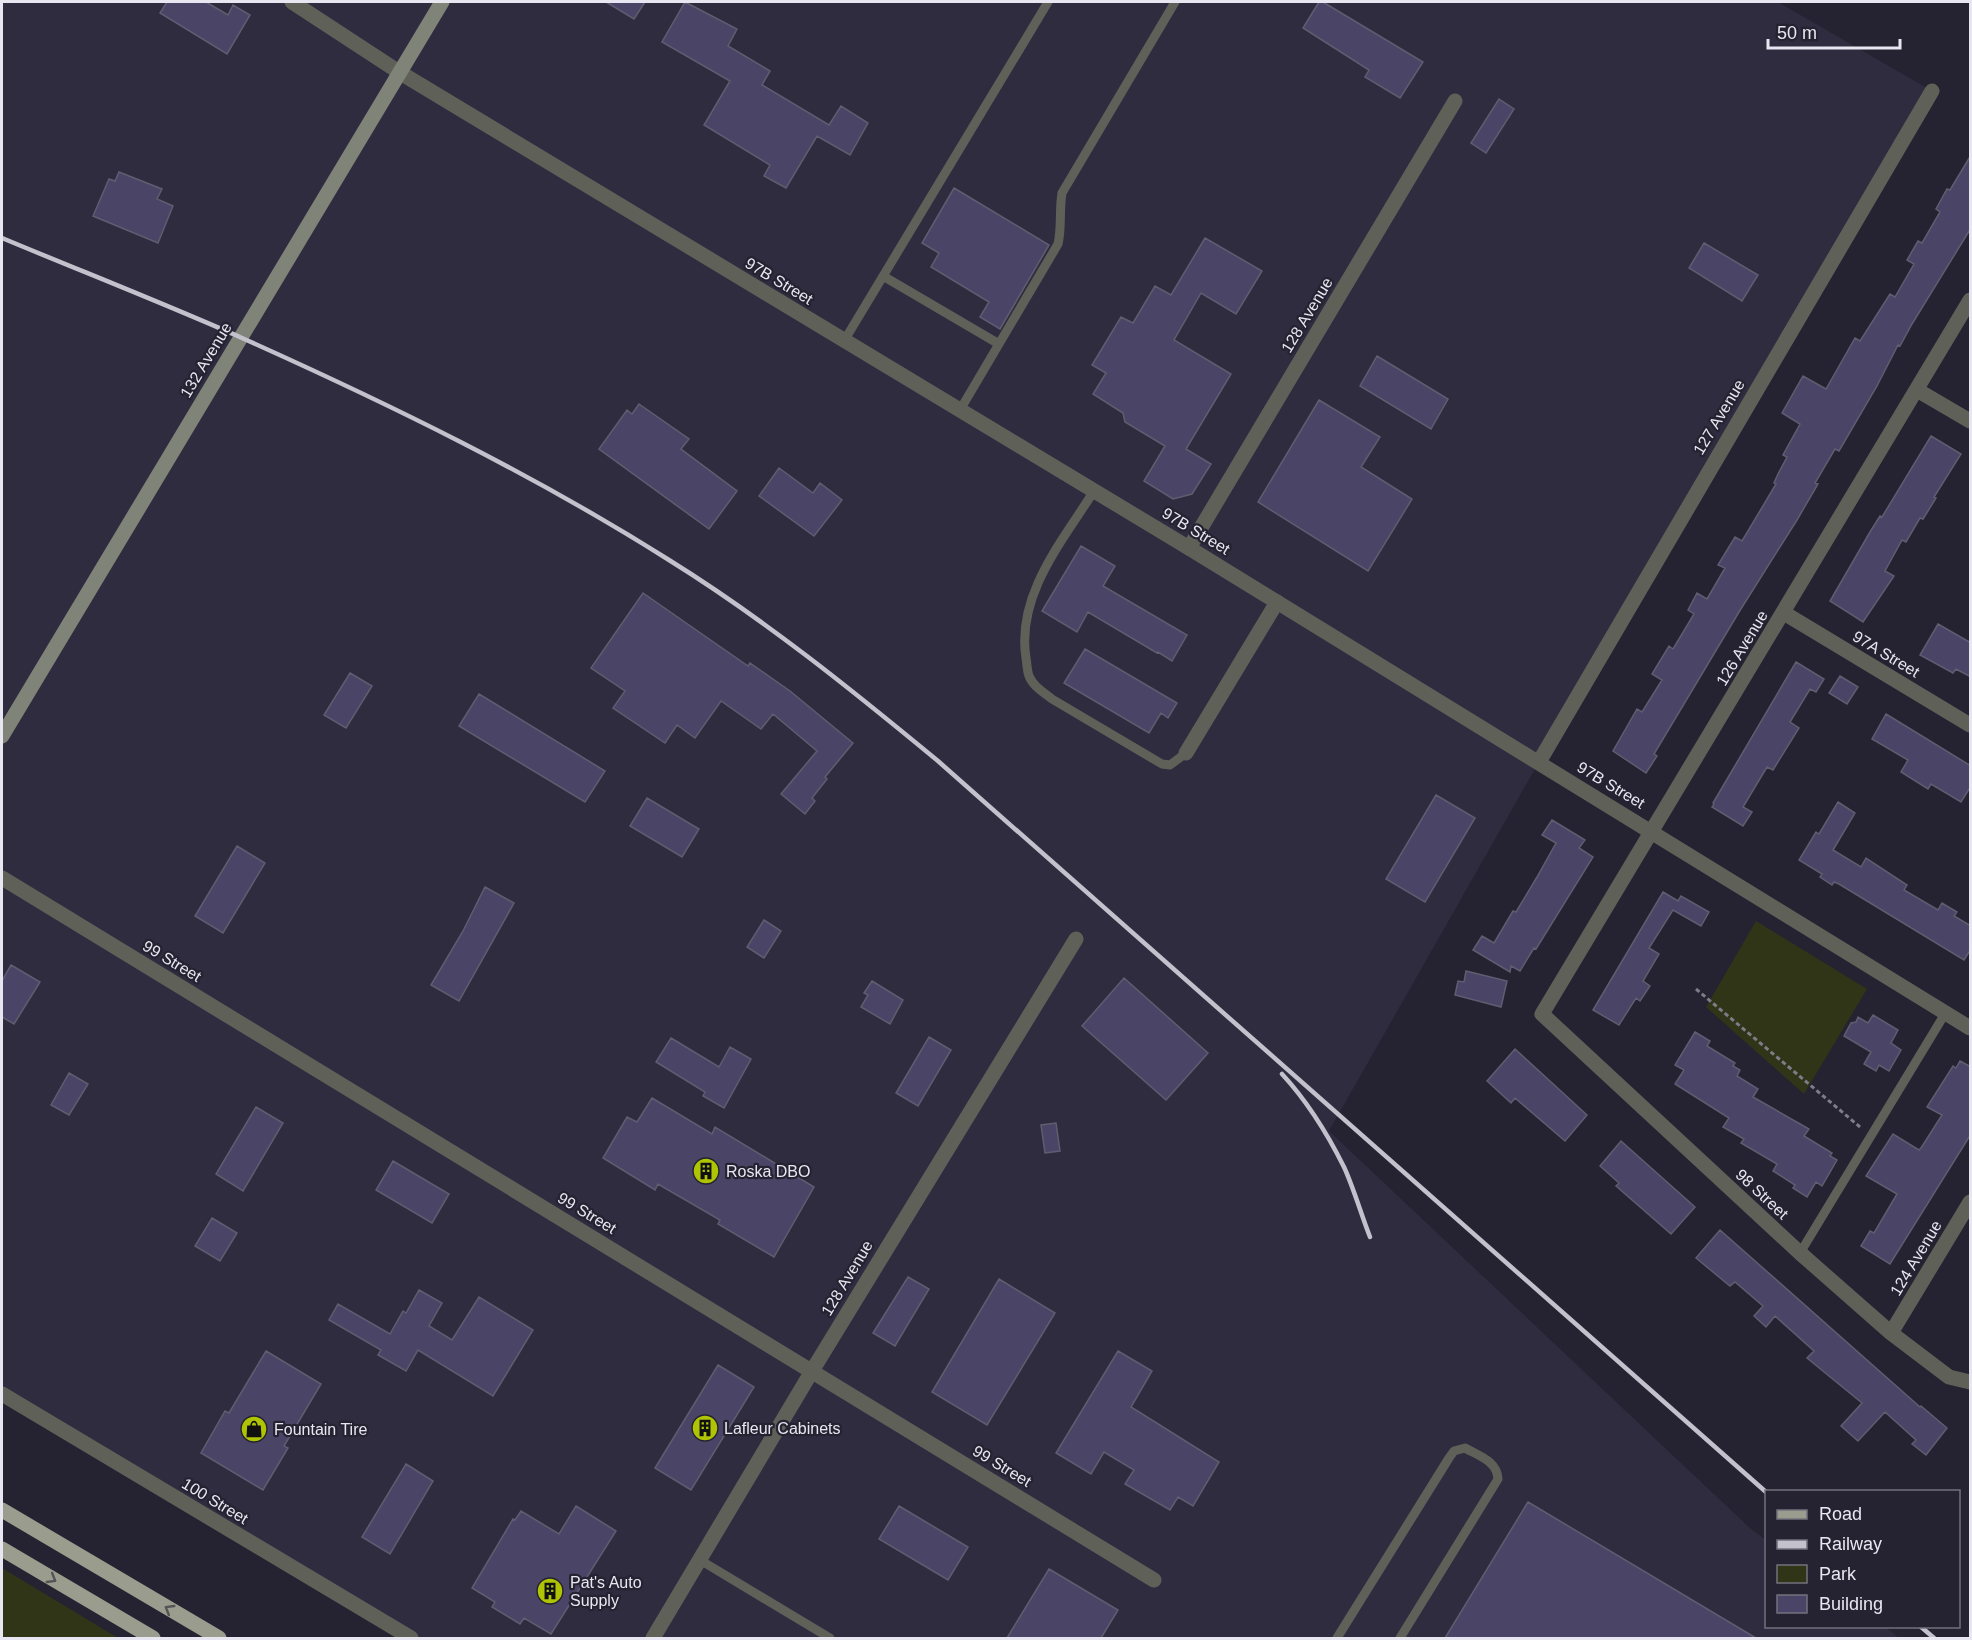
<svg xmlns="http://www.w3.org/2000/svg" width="1972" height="1640" font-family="Helvetica,sans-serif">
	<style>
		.built { fill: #2f2c40 }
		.green { fill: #303518 }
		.building { fill: #4a4567; stroke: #5f5d6f; stroke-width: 1.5 }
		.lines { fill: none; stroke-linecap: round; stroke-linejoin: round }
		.path { stroke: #7e7c89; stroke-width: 3; stroke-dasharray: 4.5 3; stroke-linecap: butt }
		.service { stroke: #5f6159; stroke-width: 9 }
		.minor { stroke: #5f6159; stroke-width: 15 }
		.tertiary { stroke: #5f6159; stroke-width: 15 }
		.secondary { stroke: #808377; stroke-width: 15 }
		.primary { stroke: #9a9d8d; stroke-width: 15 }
		.rail { stroke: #c2c1cc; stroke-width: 4.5 }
		.oneway { stroke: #545356 }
		.labels { text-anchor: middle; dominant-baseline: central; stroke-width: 4.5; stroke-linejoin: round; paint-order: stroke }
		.street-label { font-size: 16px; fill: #e8e7f1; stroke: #252231 }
		.poi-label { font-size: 16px; fill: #e8e7f1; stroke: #252231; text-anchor: start }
	</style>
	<rect width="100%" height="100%" fill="#252231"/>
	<path class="built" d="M2 2H1778L1932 91 1539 762 1329 1131 1751 1529 1766 1540V1626L1885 1627 1899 1638H411L2 1394Z"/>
	<path class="green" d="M1756 921 1867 989 1804 1094 1706 1007Z
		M2 1568 118 1638H2Z"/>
	<path class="building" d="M167 2H206L228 15 233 5 250 15 227 54 160 13Z
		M606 2H645L634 19Z
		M685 2 737 29 728 46 770 71 762 85 829 125 841 106 868 123 850 155 817 136 786 188 764 176 770 165 704 125 730 81 662 42Z
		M1319 2H1323L1423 62 1400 98 1365 77 1369 70 1303 28Z
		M1499 99 1514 109 1486 153 1471 143Z
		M1971 155V228L1912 324 1900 346 1898 345 1877 386 1839 451 1835 449 1815 483 1818 484 1797 520 1739 612 1654 754 1657 756 1646 773 1613 751 1637 709 1642 712 1662 680 1652 674 1669 646 1673 649 1694 614 1688 610 1697 593 1707 599 1725 568 1718 565 1735 537 1742 541 1776 484 1774 483 1778 474 1787 457 1783 455 1800 424 1782 413 1803 376 1826 389 1855 338 1860 341 1890 294 1895 297 1914 264 1907 260 1918 241 1922 243 1940 212 1936 209 1947 189 1950 190Z
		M119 172 162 189 157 199 173 206 158 243 93 216 109 179 115 181Z
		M954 188 1049 245 1000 329 980 317 989 302 931 267 939 253 922 243Z
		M1205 238 1262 271 1236 314 1201 293 1174 340 1231 374 1186 449 1211 464 1192 494 1173 499 1144 481 1165 446 1125 422 1123 413 1093 394 1106 373 1092 365 1121 317 1133 323 1155 286 1171 295Z
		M1704 243 1758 275 1742 301 1689 268Z
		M1377 356 1448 399 1431 429 1360 386Z
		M1319 400 1380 437 1361 467 1412 499 1368 571 1258 502Z
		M639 404 689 439 681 449 737 491 709 529 599 449 627 410 632 414Z
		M1931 436 1961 454 1934 497 1936 498 1923 519 1920 518 1906 542 1902 540 1885 571 1894 576 1863 622 1830 601 1870 532 1880 516 1882 517Z
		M779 468 813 493 820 483 842 500 814 536 759 496Z
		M1081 546 1115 566 1103 586 1187 635 1172 661 1158 652 1157 653 1088 612 1077 632 1042 611Z
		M643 593 748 666 750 663 790 691 853 743 825 777 827 779 812 798 815 801 805 814 781 794 817 751 773 714 761 729 721 701 695 738 677 725 665 743 613 708 625 691 591 668Z
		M1938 624 1971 643V677L1956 669 1953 673 1920 655Z
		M1085 649 1177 703 1168 718 1161 713 1149 733 1064 683Z
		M1796 662 1824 679 1816 692 1810 689 1790 722 1799 728 1773 770 1767 767 1743 807 1752 812 1743 826 1712 807 1714 804 1713 803Z
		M350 673 372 686 346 728 324 715Z
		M1840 676 1858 687 1847 704 1829 693Z
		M479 694 605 771 585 802 459 726Z
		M1886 714 1971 766V786L1961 802 1931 784 1928 789 1901 772 1908 760 1872 739Z
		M1436 795 1475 818 1425 902 1386 879Z
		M647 798 699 829 682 857 630 826Z
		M1838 802 1855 813 1833 850 1861 867 1866 858 1907 885 1904 890 1938 910 1942 903 1957 912 1954 916 1971 926V949L1964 960 1839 884 1834 882 1832 885 1820 877 1822 874 1799 860 1816 832 1819 834Z
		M1552 820 1585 840 1579 848 1593 857 1536 949 1534 948 1520 971 1511 966 1510 972 1473 950 1482 936 1494 943 1513 911 1516 912 1537 877 1556 843 1542 835Z
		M237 846 265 863 223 933 195 916Z
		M485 887 514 903 459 1001 431 985 463 931Z
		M1663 892 1678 901 1681 896 1709 912 1701 926 1673 910 1649 948 1659 954 1643 981 1650 986 1640 1001 1636 998 1619 1025 1593 1010Z
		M764 920 781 931 764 958 747 947Z
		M11 965 40 982 14 1024 2 1017V981Z
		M1466 971 1507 981 1501 1007 1455 995 1458 981 1464 982Z
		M1124 978 1208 1053 1166 1100 1082 1026Z
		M872 981 903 1000 890 1024 861 1007 868 995 864 993Z
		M1873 1015 1898 1030 1891 1043 1901 1050 1889 1071 1879 1065 1876 1071 1864 1064 1871 1052 1844 1036 1851 1023 1856 1022 1858 1017 1868 1023Z
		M1695 1032 1710 1041 1707 1046 1735 1063 1733 1066 1740 1070 1737 1076 1758 1089 1753 1097 1809 1129 1804 1136 1832 1153 1830 1156 1837 1160 1822 1186 1816 1182 1807 1197 1793 1188 1795 1185 1773 1171 1777 1164 1741 1143 1744 1139 1723 1127 1729 1118 1675 1084 1684 1070 1675 1065Z
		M929 1037 951 1050 918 1106 896 1093Z
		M671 1038 719 1067 730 1047 751 1059 724 1108 703 1096 705 1092 656 1062Z
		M1515 1049 1587 1115 1565 1141 1515 1098 1511 1103 1487 1081Z
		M1960 1061 1971 1067V1134L1890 1264 1861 1246 1870 1231 1874 1233 1897 1194 1866 1176 1893 1134 1919 1150 1921 1148 1942 1115 1927 1107 1953 1066 1956 1068Z
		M69 1073 88 1084 69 1115 51 1105Z
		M652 1098 712 1134 715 1127 814 1187 774 1257 718 1224 720 1220 658 1184 655 1190 603 1158 627 1117 637 1122Z
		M256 1107 283 1123 243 1191 216 1174Z
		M1056 1123 1060 1151 1045 1153 1041 1125Z
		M1621 1141 1695 1207 1671 1234 1616 1186 1619 1183 1600 1166Z
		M393 1161 449 1194 432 1223 376 1190Z
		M212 1218 237 1233 220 1261 195 1246Z
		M1720 1230 1920 1407 1921 1406 1947 1428 1926 1455 1912 1444 1916 1440 1885 1412 1858 1441 1841 1426 1862 1403 1807 1358 1814 1351 1775 1316 1766 1327 1754 1316 1763 1306 1735 1282 1730 1286 1696 1258Z
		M908 1277 929 1289 895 1346 873 1333Z
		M999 1279 1055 1313 987 1425 932 1392Z
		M419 1290 442 1303 429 1326 452 1340 479 1297 533 1330 493 1396 418 1350 406 1371 378 1355 381 1350 329 1320 338 1304 390 1334 403 1311 406 1313Z
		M266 1351 321 1384 284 1446 288 1448 263 1490 201 1453 225 1411 229 1413Z
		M1118 1351 1152 1371 1131 1407 1219 1462 1193 1506 1178 1497 1170 1510 1125 1484 1134 1470 1104 1452 1091 1474 1056 1453Z
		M718 1365 754 1387 691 1490 655 1468Z
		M406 1464 433 1481 390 1554 362 1537Z
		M1528 1502 1756 1638H1445Z
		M576 1506 616 1531 551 1634 524 1618 520 1624 492 1607 495 1602 472 1588 513 1519 515 1520 521 1511 559 1534Z
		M899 1506 968 1547 948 1580 879 1539Z
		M1049 1569 1118 1610 1101 1638H1007Z"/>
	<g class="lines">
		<path class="path" d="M1696 989 1860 1127"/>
		<path class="service" d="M883 276 999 344
			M844 341 1048 2
			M960 410 1058 244C1062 227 1059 211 1062 193L1175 2
			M1094 491C1063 540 1016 595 1026 658 1027 663 1027 671 1029 676 1033 686 1043 692 1052 699L1162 764 1170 765 1186 753
			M1800 1253 1946 1012
			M700 1560 830 1638
			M1337 1638 1449 1458 1454 1451 1465 1448C1479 1456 1497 1461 1498 1479L1400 1638"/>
		<path class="minor" d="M1970 300 1542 1014 1800 1253 1891 1333 1949 1377 1970 1382
			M1917 390 1970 421
			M1189 548 1455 101
			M1784 613 1970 725
			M1186 753 1277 602
			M1539 762 1932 91
			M2 878 1154 1580
			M1891 1333 1970 1202
			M2 1394 411 1638
			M653 1638 812 1371 1076 939"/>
		<path class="tertiary" d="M292 2 399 72 1189 548 1970 1028"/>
		<path class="secondary" d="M2 736 442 2"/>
		<path class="primary" d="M2 1510 219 1638
			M2 1549 153 1638"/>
		<path class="rail" d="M2 238C81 271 163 303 242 338 389 404 533 474 669 560 764 619 852 690 938 761L1766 1492
			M1282 1074C1307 1101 1328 1135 1344 1167 1354 1189 1361 1214 1370 1237
			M1920 1626 1934 1638"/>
	</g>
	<defs><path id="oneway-chevron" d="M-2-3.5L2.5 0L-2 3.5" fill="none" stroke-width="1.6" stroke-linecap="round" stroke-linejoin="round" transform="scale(1.5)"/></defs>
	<g class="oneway">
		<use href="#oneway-chevron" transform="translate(52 1579) rotate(31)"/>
		<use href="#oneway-chevron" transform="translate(169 1609) rotate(-149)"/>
	</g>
	<defs>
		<symbol id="building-disc" viewBox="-11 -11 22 22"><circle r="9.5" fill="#afc504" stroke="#252231"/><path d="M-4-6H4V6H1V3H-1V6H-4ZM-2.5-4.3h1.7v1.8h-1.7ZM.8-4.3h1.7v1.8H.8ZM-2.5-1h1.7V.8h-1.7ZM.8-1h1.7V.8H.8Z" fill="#111"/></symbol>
		<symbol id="shop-disc" viewBox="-11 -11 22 22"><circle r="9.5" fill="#afc504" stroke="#252231"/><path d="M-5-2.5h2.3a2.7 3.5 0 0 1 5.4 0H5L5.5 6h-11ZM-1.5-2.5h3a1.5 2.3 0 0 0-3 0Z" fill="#111"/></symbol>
	</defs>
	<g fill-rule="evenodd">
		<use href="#building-disc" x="691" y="1156" width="30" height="30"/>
		<use href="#building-disc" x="690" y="1413" width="30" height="30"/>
		<use href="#shop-disc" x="239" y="1414" width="30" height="30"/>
		<use href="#building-disc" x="535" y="1576" width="30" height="30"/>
	</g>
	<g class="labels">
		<g class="street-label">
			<text transform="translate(779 281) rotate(31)">97B Street</text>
			<text transform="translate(1307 315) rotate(-59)">128 Avenue</text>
			<text transform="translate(206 360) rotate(-59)">132 Avenue</text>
			<text transform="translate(1719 417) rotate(-59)">127 Avenue</text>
			<text transform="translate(1196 531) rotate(31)">97B Street</text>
			<text transform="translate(1742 648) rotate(-59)">126 Avenue</text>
			<text transform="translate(1886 654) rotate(31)">97A Street</text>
			<text transform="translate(1611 785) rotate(31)">97B Street</text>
			<text transform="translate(172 961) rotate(31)">99 Street</text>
			<text transform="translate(1762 1194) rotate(43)">98 Street</text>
			<text transform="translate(587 1213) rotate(31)">99 Street</text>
			<text transform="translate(1916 1258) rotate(-59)">124 Avenue</text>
			<text transform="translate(847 1278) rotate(-59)">128 Avenue</text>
			<text transform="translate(1002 1466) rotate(31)">99 Street</text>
			<text transform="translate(215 1501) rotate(31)">100 Street</text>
		</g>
		<g class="poi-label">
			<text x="726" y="1171">Roska DBO</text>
			<text x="724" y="1428">Lafleur Cabinets</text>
			<text x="274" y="1429">Fountain Tire</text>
			<text x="570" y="1582">Pat's Auto<tspan x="570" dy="18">Supply</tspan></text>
		</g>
	</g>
	<rect width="1972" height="1640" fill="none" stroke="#e8e7f1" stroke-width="6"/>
	<rect x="1765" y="1490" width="195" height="138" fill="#252231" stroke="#73717e" stroke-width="1.5"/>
	<rect x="1777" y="1510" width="30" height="9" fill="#9a9d8d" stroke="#73717e" stroke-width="1.5"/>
	<text x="1819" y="1520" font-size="18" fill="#e8e7f1">Road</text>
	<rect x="1777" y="1540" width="30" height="9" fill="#c2c1cc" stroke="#73717e" stroke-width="1.5"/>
	<text x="1819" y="1550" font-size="18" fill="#e8e7f1">Railway</text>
	<rect x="1777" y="1565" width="30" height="18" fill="#303518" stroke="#73717e" stroke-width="1.5"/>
	<text x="1819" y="1580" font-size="18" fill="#e8e7f1">Park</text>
	<rect x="1777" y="1595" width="30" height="18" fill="#4a4567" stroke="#73717e" stroke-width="1.5"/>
	<text x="1819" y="1610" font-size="18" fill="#e8e7f1">Building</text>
	<path d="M1768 39v9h132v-9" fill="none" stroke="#e8e7f1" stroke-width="3"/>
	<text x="1777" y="39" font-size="18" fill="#e8e7f1" stroke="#252231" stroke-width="4.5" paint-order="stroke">50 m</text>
</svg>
